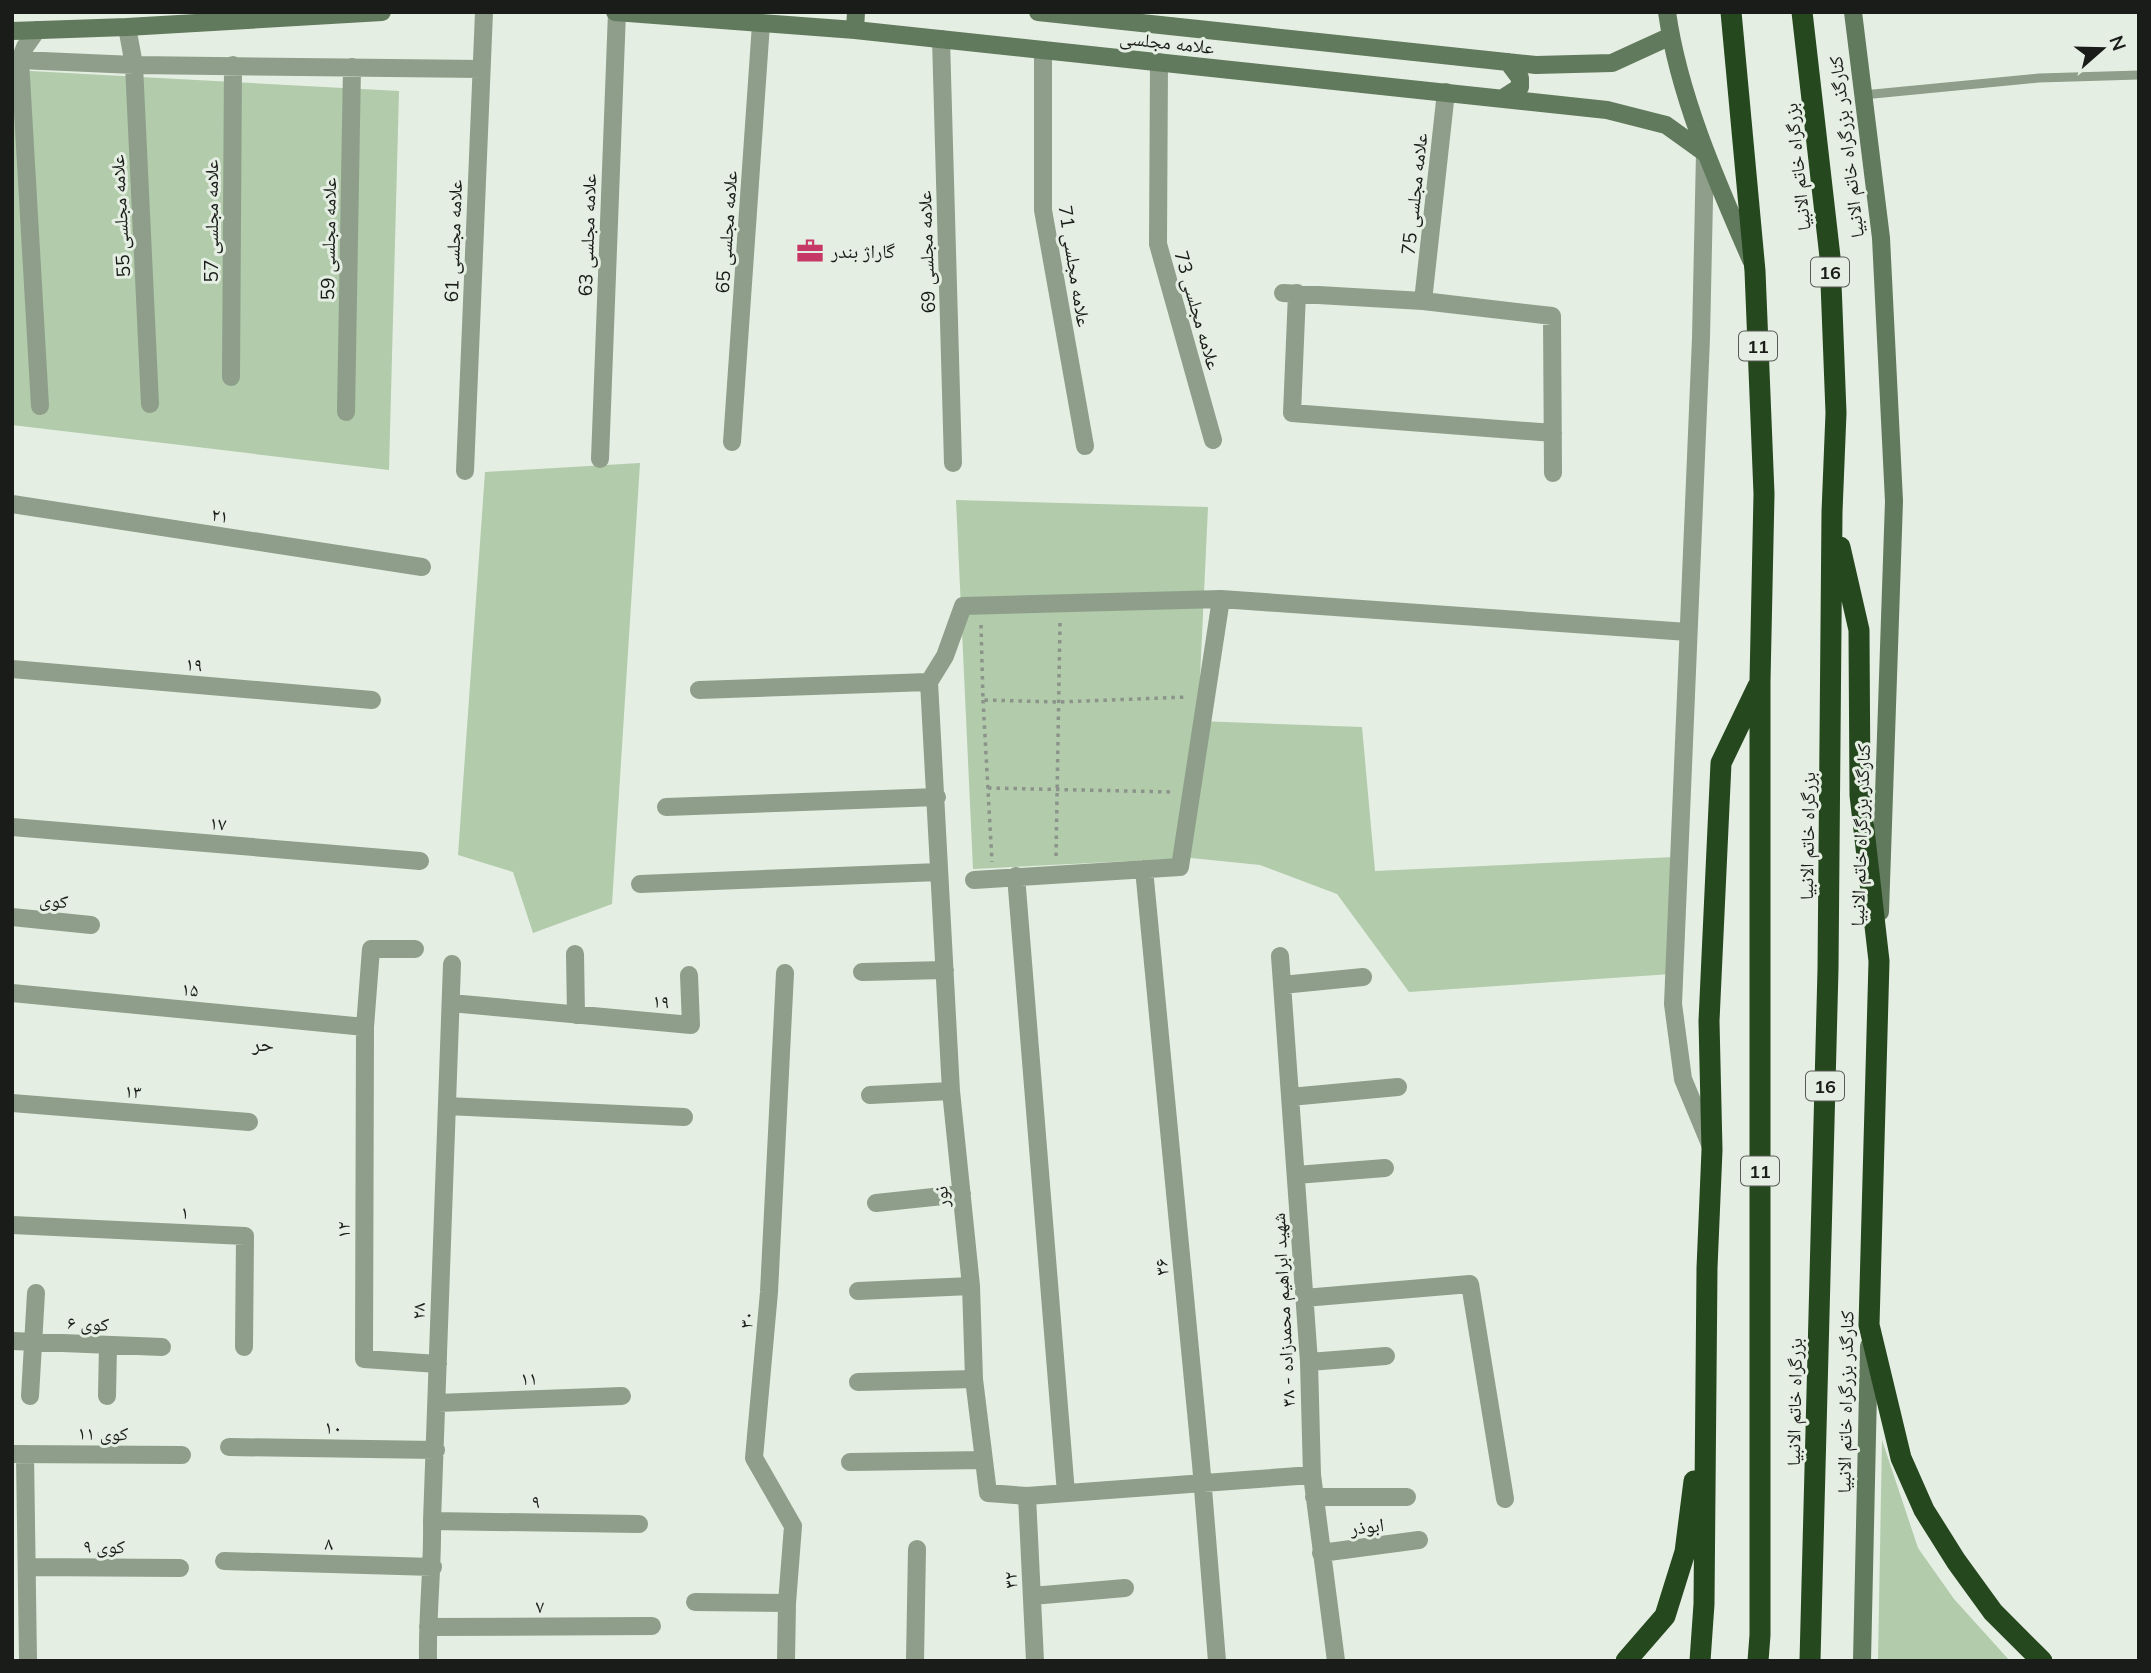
<svg xmlns="http://www.w3.org/2000/svg" width="2151" height="1673" font-family="Mulish,'Noto Naskh Arabic',sans-serif">
	<style>
		.green { fill: #b1cbab }
		.lines { fill: none; stroke-linecap: round; stroke-linejoin: round }
		.path { stroke: #8c938a; stroke-width: 3.5; stroke-dasharray: 3.5 5; stroke-linecap: butt }
		.lane { stroke: #8e9e8a; stroke-width: 9 }
		.street { stroke: #8e9e8a; stroke-width: 18 }
		.secondary { stroke: #61795c; stroke-width: 18 }
		.highway { stroke: #26481f; stroke-width: 21 }
		.labels { text-anchor: middle; dominant-baseline: central; stroke-width: 6; stroke-linejoin: round; paint-order: stroke }
		.shield { fill: #e5eee2; stroke: #565b55; stroke-width: 2 }
		.shield-label { font-size: 18px; font-weight: bold; fill: #191c18 }
		.street-label { font-size: 19px; fill: #191c18; stroke: #e5eee2 }
		.poi-label { font-size: 19px; fill: #191c18; stroke: #e5eee2; text-anchor: start }
		.neighbourhood-label { font-size: 21px; fill: #191c18; stroke: #e5eee2 }
	</style>
	<rect width="100%" height="100%" fill="#e5eee2"/>
	<path class="green" d="M12 70 399 91 389 470 12 425Z
		M640 463 612 904 533 933 513 872 458 855 485 472Z
		M956 500 1208 507 1198 721 1362 727 1375 871 1674 857 1671 974 1409 992 1337 894 1260 865 1191 858 973 869Z
		M1882 1440 1918 1548 1954 1599 2010 1661H1878Z"/>
	<g class="lines">
		<path class="path" d="M981 625 983 700 1059 702 1187 697
			M983 700 992 862
			M988 788 1175 792
			M1056 856 1060 622"/>
		<path class="lane" d="M1863 95 2039 78 2139 75"/>
		<path class="street" d="M127 27 134 65 150 404
			M37 30 25 47 20 60 40 406
			M941 39 953 463
			M1043 50V210L1085 446
			M20 60 134 65 481 69
			M1159 62 1158 244 1213 440
			M1705 153 1701 338 1673 1004 1683 1079 1710 1144
			M1283 293 1423 301 1552 316 1553 473
			M1297 293 1292 413 1553 433
			M1423 301 1446 92
			M231 377 233 65
			M346 412 352 67
			M732 442 761 24
			M600 459 617 12
			M465 471 484 12
			M12 504 422 567
			M12 669 372 700
			M929 682 951 1091 971 1286 974 1379 988 1493 1027 1496 1312 1475
			M929 682 945 656 963 606 1221 599
			M699 690 929 682
			M666 807 937 797
			M12 827 420 861
			M1144 869 1201 1464 1217 1661
			M1016 876 1066 1493
			M974 880 1180 867 1221 599 1688 632
			M640 884 939 872
			M12 917 91 925
			M415 949H371L365 1027 364 1359 438 1364
			M575 954 576 1015
			M1280 956 1309 1362 1312 1475 1336 1661
			M862 972 945 970
			M785 973 769 1292 754 1458 793 1526 787 1603 786 1661
			M1282 985 1363 977
			M12 993 365 1027
			M451 1003 691 1025 689 975
			M870 1095 951 1091
			M1290 1097 1398 1087
			M12 1103 249 1122
			M447 1106 684 1117
			M1296 1175 1385 1168
			M876 1203 962 1194
			M12 1225 245 1236 244 1347
			M858 1291 971 1286
			M1304 1298 1470 1284 1505 1499
			M12 1341 162 1347
			M1309 1362 1386 1356
			M858 1382 974 1379
			M30 1396 36 1293
			M107 1396 108 1345
			M437 1403 622 1396
			M229 1447 436 1450
			M12 1454 182 1455
			M25 1454 28 1661
			M850 1462 984 1460
			M1027 1496 1035 1661
			M1314 1497H1407
			M432 1521 639 1524
			M1321 1553 1419 1540
			M224 1561 433 1567
			M27 1567 180 1568
			M1032 1596 1125 1588
			M695 1602 787 1603
			M428 1627 652 1626
			M428 1661C427 1614 433 1568 432 1521L452 964
			M915 1661 917 1549"/>
		<path class="secondary" d="M615 12 855 30 1607 110 1666 125 1705 153
			M1038 12 1536 65 1612 63 1671 36
			M1667 12C1679 97 1717 182 1751 260
			M1853 12 1881 238 1894 501 1880 912
			M855 30 856 12
			M12 31 127 27 382 12
			M1503 98 1520 87V78L1508 62
			M1862 1661 1869 1346"/>
		<path class="highway" d="M1731 12 1755 271 1764 494 1760 681V1635L1758 1661
			M1802 12 1830 257 1836 413 1832 512 1828 969 1810 1661
			M1840 547 1859 630 1860 795 1879 961 1869 1325 1901 1458 1924 1510 1956 1561 1993 1612 2042 1661
			M1626 1661 1665 1616 1685 1552 1694 1481
			M1700 1661 1704 1604 1707 1268 1712 1150 1709 1021 1721 763 1758 686"/>
	</g>
	<defs>
		<symbol id="office-bare" viewBox="-9 -9 18 18"><path d="M-6-3h4V-5.5h4V-3h4V5H-6ZM-1-4.5V-3h2v-1.5ZM-6 0V1H6V0Z" fill="#c63866" stroke="#e5eee2" stroke-width="2.5" paint-order="stroke"/></symbol>
	</defs>
	<g fill-rule="evenodd">
		<use href="#office-bare" x="791" y="232" width="38" height="38"/>
	</g>
	<g class="labels">
		<g class="shield">
			<rect x="1811" y="257.5" width="38" height="29" rx="5"/>
			<rect x="1739" y="331.5" width="38" height="29" rx="5"/>
			<rect x="1806" y="1071.5" width="38" height="29" rx="5"/>
			<rect x="1741" y="1156.5" width="38" height="29" rx="5"/>
		</g>
		<g class="shield-label">
			<text x="1830" y="272">16</text>
			<text x="1758" y="346">11</text>
			<text x="1825" y="1086">16</text>
			<text x="1760" y="1171">11</text>
		</g>
		<g class="street-label">
			<text transform="translate(1167 42) rotate(6)">علامه مجلسی</text>
			<text transform="translate(1846 147) rotate(-97)">کنارگذر بزرگراه خاتم الانبیا</text>
			<text transform="translate(1797 167) rotate(-96)">بزرگراه خاتم الانبیا</text>
			<text transform="translate(1414 194) rotate(-84)">علامه مجلسی 75</text>
			<text transform="translate(120 216) rotate(-93)">علامه مجلسی 55</text>
			<text transform="translate(211 221) rotate(-90)">علامه مجلسی 57</text>
			<text transform="translate(726 232) rotate(-86)">علامه مجلسی 65</text>
			<text transform="translate(587 235) rotate(-88)">علامه مجلسی 63</text>
			<text transform="translate(328 239) rotate(-89)">علامه مجلسی 59</text>
			<text transform="translate(453 241) rotate(-88)">علامه مجلسی 61</text>
			<text transform="translate(926 252) rotate(-92)">علامه مجلسی 69</text>
			<text transform="translate(1075 266) rotate(81)">علامه مجلسی 71</text>
			<text transform="translate(1198 310) rotate(74)">علامه مجلسی 73</text>
			<text transform="translate(220 515) rotate(9)">۲۱</text>
			<text transform="translate(194 664) rotate(5)">۱۹</text>
			<text transform="translate(218 823) rotate(5)">۱۷</text>
			<text transform="translate(1860 835) rotate(-88)">کنارگذر بزرگراه خاتم الانبیا</text>
			<text transform="translate(1807 836) rotate(-89)">بزرگراه خاتم الانبیا</text>
			<text transform="translate(54 900) rotate(6)">کوی</text>
			<text transform="translate(190 989) rotate(5)">۱۵</text>
			<text transform="translate(661 1001) rotate(5)">۱۹</text>
			<text transform="translate(133 1091) rotate(5)">۱۳</text>
			<text transform="translate(941 1197) rotate(-96)">نور</text>
			<text transform="translate(185 1212) rotate(3)">۱</text>
			<text transform="translate(343 1230) rotate(-90)">۱۲</text>
			<text transform="translate(1161 1267) rotate(-95)">۳۶</text>
			<text transform="translate(1283 1310) rotate(-93)">شهید ابراهیم محمدزاده - ۳۸</text>
			<text transform="translate(418 1311) rotate(-88)">۲۸</text>
			<text transform="translate(746 1320) rotate(-85)">۳۰</text>
			<text transform="translate(88 1323) rotate(3)">کوی ۶</text>
			<text transform="translate(529 1378) rotate(-2)">۱۱</text>
			<text transform="translate(1794 1402) rotate(-89)">بزرگراه خاتم الانبیا</text>
			<text transform="translate(1845 1402) rotate(-89)">کنارگذر بزرگراه خاتم الانبیا</text>
			<text transform="translate(333 1427) rotate(1)">۱۰</text>
			<text transform="translate(103 1433) rotate(1)">کوی ۱۱</text>
			<text transform="translate(536 1501) rotate(1)">۹</text>
			<text transform="translate(1367 1526) rotate(-7)">ابوذر</text>
			<text transform="translate(329 1543) rotate(1)">۸</text>
			<text transform="translate(104 1546) rotate(1)">کوی ۹</text>
			<text transform="translate(1010 1580) rotate(-93)">۳۲</text>
			<text x="540" y="1606">۷</text>
		</g>
		<g class="poi-label">
			<text x="831" y="251">گاراژ بندر</text>
		</g>
		<g class="neighbourhood-label">
			<text x="263" y="1043">حر</text>
		</g>
	</g>
	<rect width="2151" height="1673" fill="none" stroke="#191c18" stroke-width="28"/>
	<g transform="translate(2102 49) rotate(70)" stroke="#e5eee2" stroke-width="5" paint-order="stroke">
	<path d="M0-5L12 26L0 18L-12 26Z" fill="#191c18"/>
	<text y="-10" font-size="19" font-weight="bold" text-anchor="middle" fill="#191c18">N</text>
	</g>
</svg>
